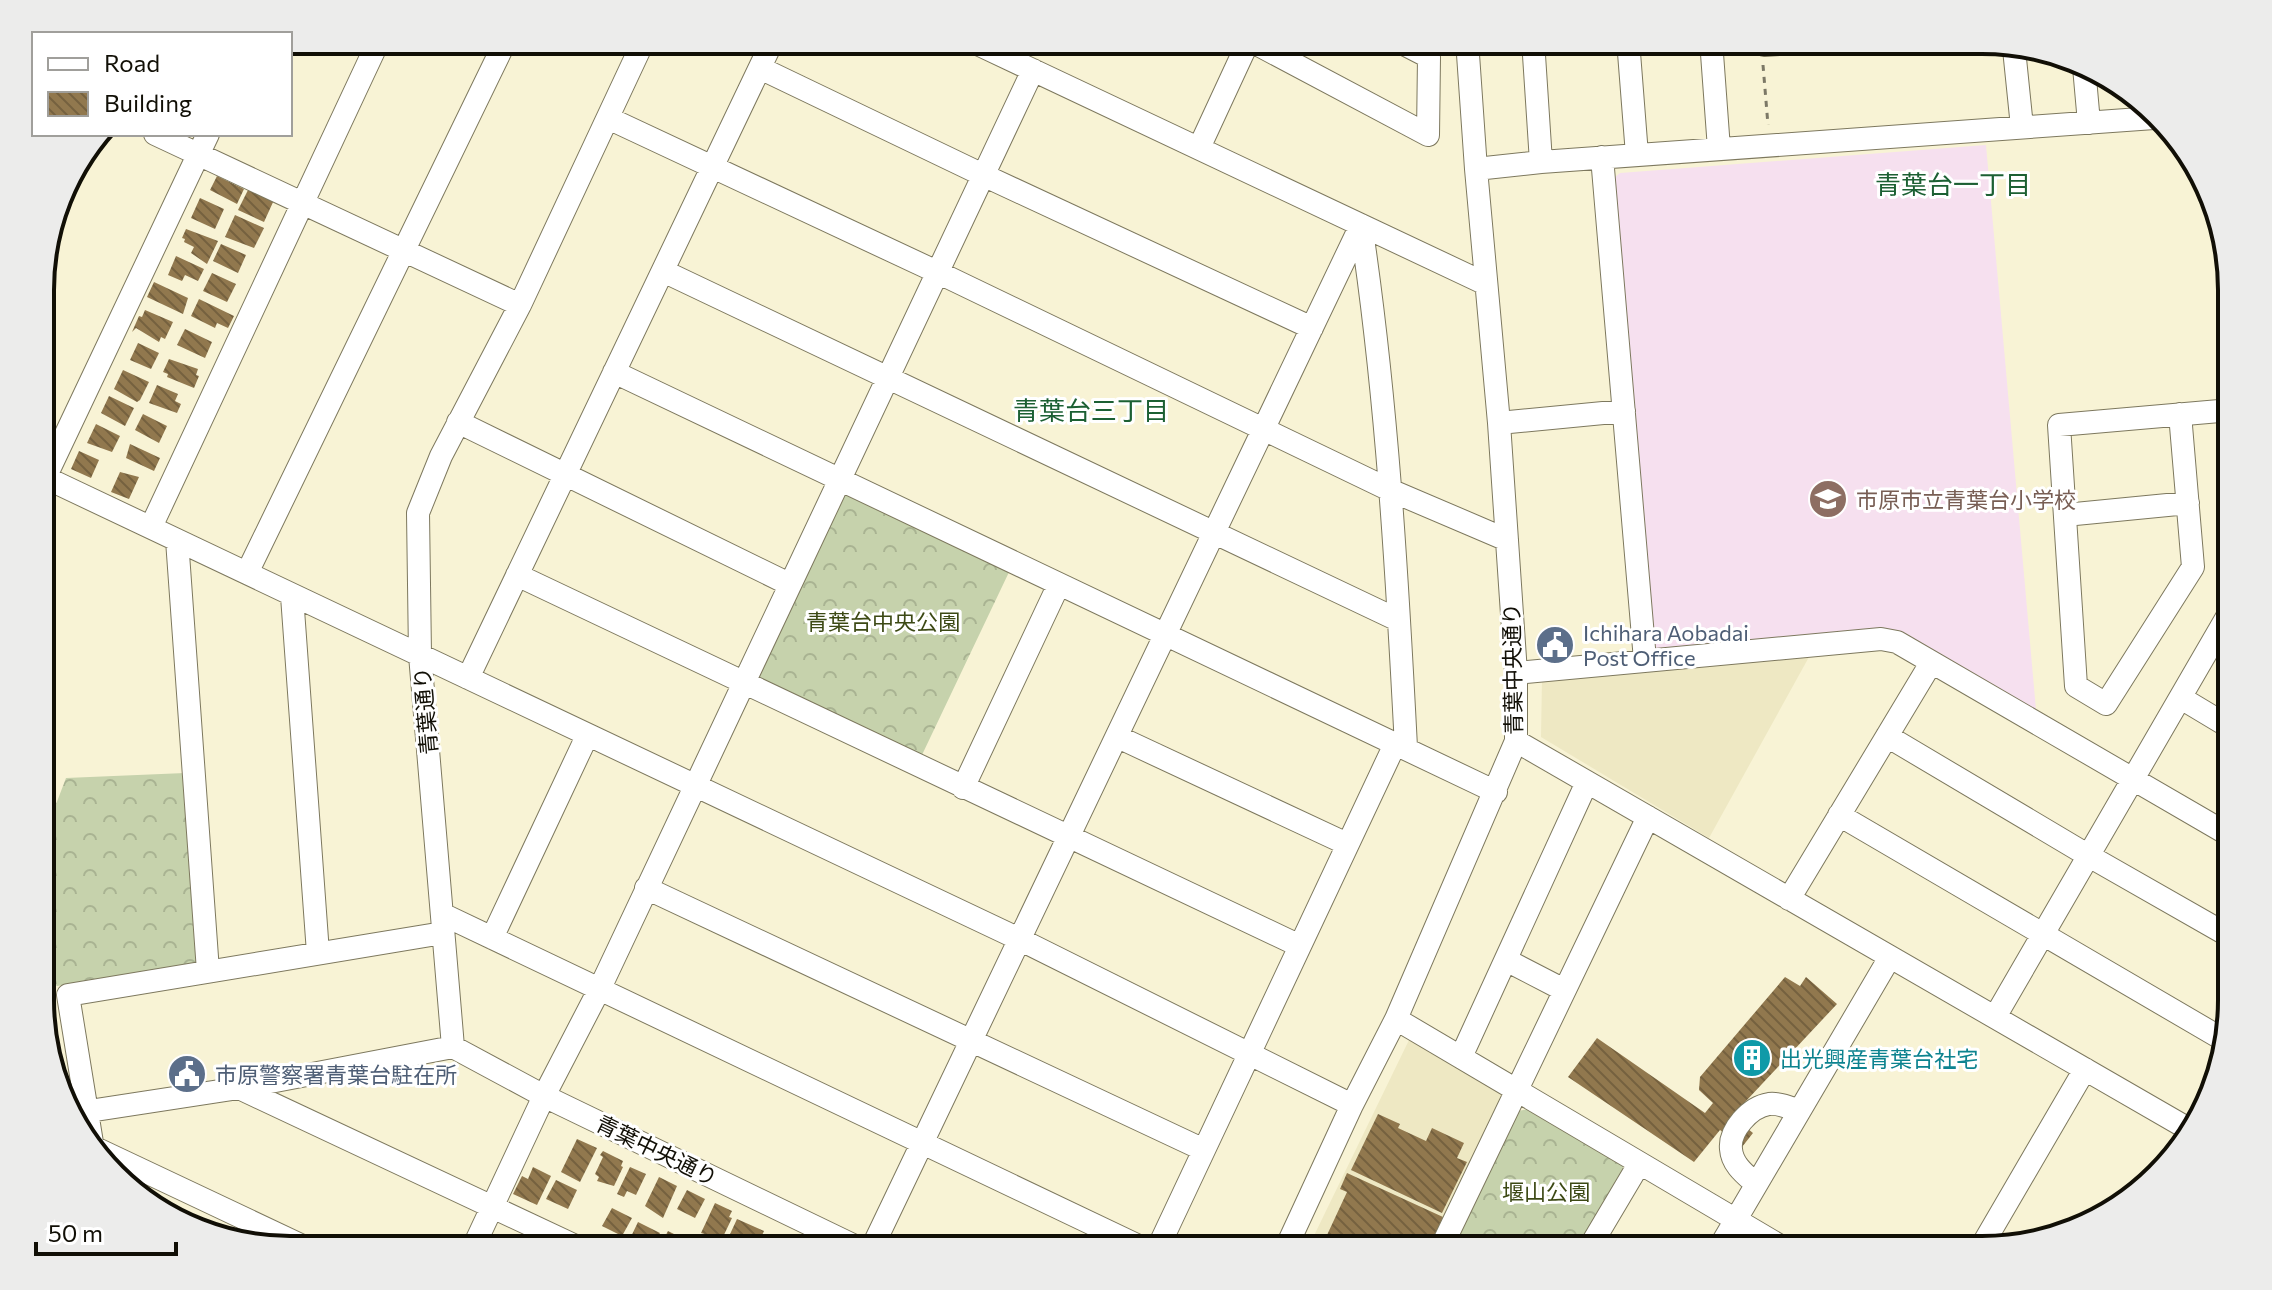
<svg xmlns="http://www.w3.org/2000/svg" width="2272" height="1290" font-family="Commissioner,'Noto Sans JP',sans-serif">
	<style>
		.built { fill: #eee8c3 }
		.education { fill: #f6e0ef }
		.forest { fill: url(#forest-crowns) }
		.building { fill: url(#building-back-hatch) }
		.lines { fill: none; stroke-linecap: round; stroke-linejoin: round }
		.minor-casing { stroke: #7d785e; stroke-width: 24 }
		.path { stroke: #7c7866; stroke-width: 3; stroke-dasharray: 6 6; stroke-linecap: butt }
		.minor { stroke: #fff; stroke-width: 22 }
		.labels { text-anchor: middle; dominant-baseline: central; stroke-width: 6; stroke-linejoin: round; paint-order: stroke }
		.education-label { font-size: 22px; fill: #785e54; stroke: #fff; text-anchor: start }
		.park-label { font-size: 22px; fill: #3c4914; stroke: #fff }
		.service-label { font-size: 22px; fill: #4e5e75; stroke: #fff; text-anchor: start }
		.street-label { font-size: 22px; fill: #110f06; stroke: #fff }
		.culture-label { font-size: 22px; fill: #0d838f; stroke: #fff; text-anchor: start }
		.quarter-label { font-size: 26px; fill: #1c6033; stroke: #fff }
		.rim { fill: none; stroke: #110f06; stroke-width: 4 }
	</style>
	<defs>
		<pattern id="forest-crowns" width="20" height="18" patternUnits="userSpaceOnUse" patternTransform="scale(2)"><rect width="20" height="18" fill="#c6d2ac"/><path d="M2 6a3 3 0 1 1 6 0M12 15a3 3 0 1 1 6 0" fill="none" stroke="#a9b392"/></pattern>
		<pattern id="building-back-hatch" width="6" height="6" patternUnits="userSpaceOnUse" patternTransform="scale(2)"><rect width="6" height="6" fill="#91784e"/><path d="M-1 5l2 2M0 0l6 6M5-1l2 2" fill="none" stroke="#75613f"/></pattern>
	</defs>
	<rect width="100%" height="100%" fill="#f8f3d5"/>
	<path class="built" d="M1809 657 1709 838 1541 737 1542 679Z
		M1409 1040 1501 1092 1503 1100 1431 1250H1307Z"/>
	<path class="education" d="M1986 145 2036 710 1898 630 1657 649 1651 641 1614 178 1620 173Z"/>
	<path class="forest" d="M849 494 1010 570 921 757 760 683 756 673 841 495Z
		M185 773 200 956 195 967 57 986 42 976V841L66 778Z
		M1528 1109 1622 1163 1625 1174 1580 1250H1459L1454 1247 1518 1111Z"/>
	<path class="building" d="M217 176 244 189 237 204 210 190Z
		M249 188 274 200 264 222 238 210Z
		M200 198 224 209 215 229 191 218Z
		M235 215 264 228 254 248 225 237Z
		M186 229 218 241 207 264 191 253 194 247 184 242 185 239 182 238Z
		M221 244 246 255 238 273 213 261Z
		M176 256 204 269 198 281 185 275 182 281 168 275Z
		M212 273 236 284 227 302 203 291Z
		M154 282 188 298 183 314 147 297Z
		M199 299 234 316 228 328 217 323 215 328 191 316Z
		M145 310 173 322 165 339 161 337 159 342 136 328 132 332 139 316 142 317Z
		M185 329 212 342 205 358 177 345Z
		M138 343 159 353 151 369 130 360Z
		M169 359 198 369 196 375 199 376 194 388 167 377 168 374 163 372Z
		M123 370 149 382 140 400 137 402 114 389Z
		M157 385 178 394 175 401 181 404 177 413 149 403Z
		M109 396 134 408 125 426 101 413Z
		M143 414 167 426 159 443 135 430Z
		M96 424 120 436 112 452 87 443Z
		M130 444 160 458 154 471 126 458Z
		M79 451 99 460 91 478 71 469Z
		M120 472 139 477 129 499 111 492Z
		M1785 977 1800 986 1806 977 1837 1004 1732 1116 1753 1133 1742 1147 1720 1130 1694 1162 1568 1077 1597 1038 1705 1113 1713 1103 1699 1090 1700 1077Z
		M1378 1114 1400 1124 1398 1128 1426 1141 1432 1128 1464 1143 1457 1158 1467 1162 1442 1213 1351 1170Z
		M577 1139 597 1148 580 1182 561 1172Z
		M603 1151 623 1161 621 1166 623 1167 614 1186 597 1181 599 1177 595 1174 603 1157 600 1155Z
		M533 1167 551 1176 537 1205 513 1194 522 1176 528 1179Z
		M630 1167 646 1174 636 1195 627 1191 624 1197 617 1194Z
		M1347 1173 1443 1217 1428 1250H1338L1332 1247 1331 1250H1326L1321 1248 1347 1192 1340 1189Z
		M659 1177 677 1186 663 1218 645 1206Z
		M556 1180 577 1190 568 1209 546 1199Z
		M687 1190 705 1199 695 1218 677 1209Z
		M715 1203 732 1211 729 1217 732 1218 722 1239 701 1233Z
		M612 1208 632 1218 622 1236 602 1226Z
		M737 1219 764 1231 755 1250H737L725 1245Z
		M638 1222 660 1233 651 1250H636L627 1245Z
		M668 1231 690 1242 686 1250H658Z"/>
	<g class="lines">
		<defs>
			<path id="minor" d="M969 40 1486 284
				M1249 40 1428 135 1429 57 1396 40
				M1533 40 1541 162
				M1628 40 1637 155
				M1711 40 1719 149
				M1763 40 1764 45 1834 40
				M2014 49 2022 127
				M2084 67 2089 123
				M760 68 983 175 1312 328
				M608 118 937 272 1390 490 1507 540
				M155 134 520 305
				M1199 148 1249 40
				M1602 157 1645 660
				M1476 169 1541 162 2154 118
				M1361 225C1387 398 1397 573 1406 747
				M663 271 1398 620
				M614 372 1496 792
				M2180 414 2193 567 2106 704 2076 686 2059 425 2231 410
				M458 422 789 584
				M1499 423 1624 411
				M42 476 1019 939 1352 1105
				M45 478 208 134
				M2065 515 2188 503
				M151 527 379 40
				M177 540 208 971
				M247 573 506 40
				M517 575 1300 946
				M292 596 318 953
				M1516 673 1881 639 1897 642 2231 836
				M468 678 773 40
				M2181 698 2231 728
				M1887 736 2089 856 2231 937
				M1118 737 1347 844
				M1516 741 2192 1131
				M963 788 1059 584
				M1839 815 2224 1040
				M646 888 1204 1150
				M1789 899 1931 663
				M442 914 1147 1250
				M492 938 587 736
				M1506 960 1564 990
				M1995 1017 2231 610
				M1396 1019 1787 1250
				M453 1047 420 655 418 513 441 456 520 305 644 40
				M453 1047 544 1096 863 1250
				M1461 1057 1587 782
				M239 1088 584 1250
				M76 1113 239 1088 453 1047
				M93 1147 311 1250
				M93 1149 68 995 443 933
				M1756 1184C1746 1175 1732 1165 1731 1149 1729 1130 1750 1107 1769 1104 1779 1103 1789 1107 1799 1111
				M1980 1249 2085 1069
				M472 1250 544 1096 600 988 1033 70
				M871 1250 1361 225
				M1157 1250 1396 742
				M1285 1250 1352 1105 1396 1019 1516 741V673L1499 423 1476 169 1467 40
				M1440 1250 1648 817
				M1588 1250 1639 1164
				M1718 1250 1890 957"/>
		</defs>
		<use href="#minor" class="minor-casing"/>
		<path class="path" d="M1763 65 1768 125"/>
		<use href="#minor" class="minor"/>
	</g>
	<defs>
		<symbol id="school-disc" viewBox="-11 -11 22 22"><circle r="9.5" fill="#8d6e63" stroke="#fff"/><path d="M0-5L7-2L0 1L-7-2ZM-4 1L0 2.5L4 1V4Q0 6-4 4Z" fill="#fff"/></symbol>
		<symbol id="civic-disc" viewBox="-11 -11 22 22"><circle r="9.5" fill="#5c6f8a" stroke="#fff"/><path d="M-.6-6.5H3V-4.5H.6V-3L4-1V1h2V6H-6V1h2V-1L-.6-3ZM-1.2 2.5V6h2.4V2.5Z" fill="#fff"/></symbol>
		<symbol id="building-disc" viewBox="-11 -11 22 22"><circle r="9.5" fill="#0f9aa8" stroke="#fff"/><path d="M-4-6H4V6H1V3H-1V6H-4ZM-2.5-4.3h1.7v1.8h-1.7ZM.8-4.3h1.7v1.8H.8ZM-2.5-1h1.7V.8h-1.7ZM.8-1h1.7V.8H.8Z" fill="#fff"/></symbol>
	</defs>
	<g fill-rule="evenodd">
		<use href="#school-disc" x="1806" y="477" width="44" height="44"/>
		<use href="#civic-disc" x="1533" y="623" width="44" height="44"/>
		<use href="#building-disc" x="1730" y="1036" width="44" height="44"/>
		<use href="#civic-disc" x="165" y="1052" width="44" height="44"/>
	</g>
	<g class="labels">
		<g class="education-label">
			<text x="1856" y="499">市原市立青葉台小学校</text>
		</g>
		<g class="park-label">
			<text x="883" y="621">青葉台中央公園</text>
			<text x="1546" y="1191">堰山公園</text>
		</g>
		<g class="service-label">
			<text x="1583" y="632">Ichihara Aobadai<tspan x="1583" dy="25">Post Office</tspan></text>
			<text x="215" y="1074">市原警察署青葉台駐在所</text>
		</g>
		<g class="street-label">
			<text transform="translate(1512 669) rotate(-91)">青葉中央通り</text>
			<text transform="translate(425 711) rotate(-95)">青葉通り</text>
			<text transform="translate(657 1150) rotate(26)">青葉中央通り</text>
		</g>
		<g class="culture-label">
			<text x="1780" y="1058">出光興産青葉台社宅</text>
		</g>
		<g class="quarter-label">
			<text x="1953" y="183">青葉台一丁目</text>
			<text x="1091" y="409">青葉台三丁目</text>
		</g>
	</g>
	<path d="M0 0H2272V1290H0ZM290 54H1982A236 236 0 0 1 2218 290V1000A236 236 0 0 1 1982 1236H290A236 236 0 0 1 54 1000V290A236 236 0 0 1 290 54Z" fill="#ececeb" fill-rule="evenodd"/>
	<path class="rim" d="M290 54H1982A236 236 0 0 1 2218 290V1000A236 236 0 0 1 1982 1236H290A236 236 0 0 1 54 1000V290A236 236 0 0 1 290 54Z"/>
	<rect x="32" y="32" width="260" height="104" fill="#ffffff" stroke="#a09f9b" stroke-width="2"/>
	<rect x="48" y="58" width="40" height="12" fill="#ffffff" stroke="#a09f9b" stroke-width="2"/>
	<text x="104" y="72" font-size="24" fill="#110f06">Road</text>
	<rect x="48" y="92" width="40" height="24" fill="url(#building-back-hatch)" stroke="#a09f9b" stroke-width="2"/>
	<text x="104" y="112" font-size="24" fill="#110f06">Building</text>
	<path d="M36 1242v12h140v-12" fill="none" stroke="#110f06" stroke-width="4"/>
	<text x="48" y="1242" font-size="24" fill="#110f06" stroke="#ffffff" stroke-width="6" paint-order="stroke">50 m</text>
</svg>
